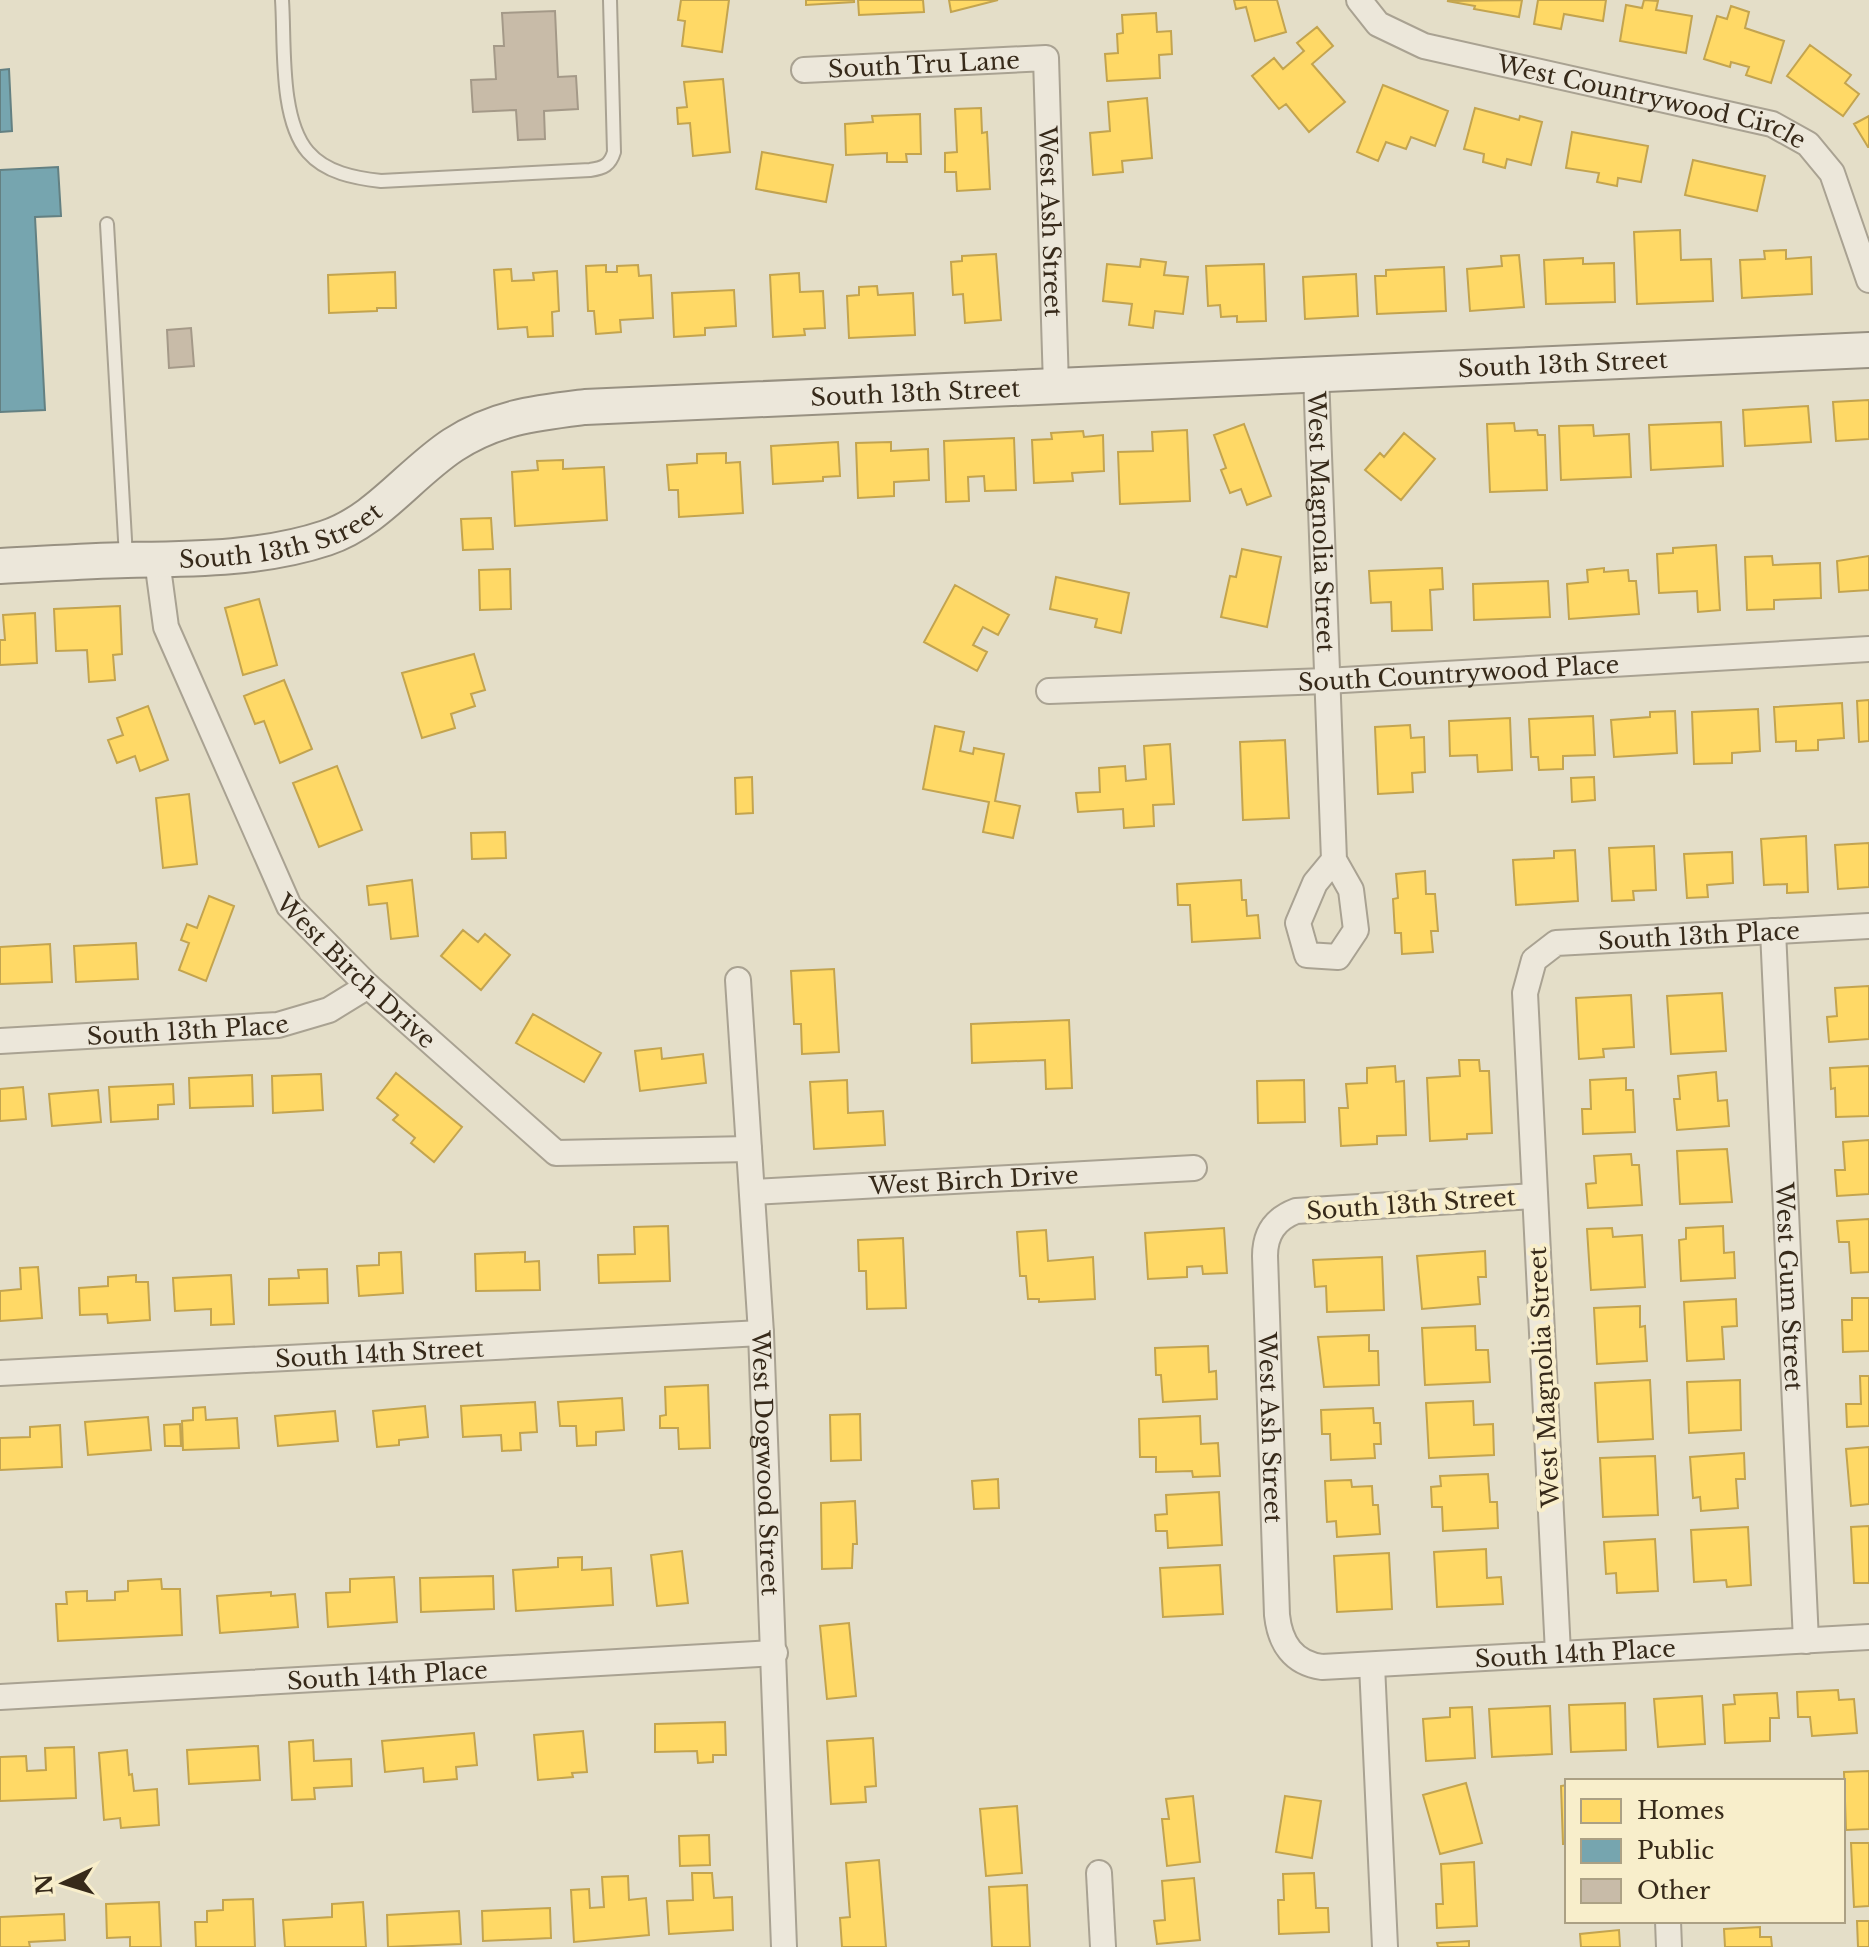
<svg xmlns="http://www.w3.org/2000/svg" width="1869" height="1947" font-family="'Libre Baskerville',serif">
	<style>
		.homes { fill: #ffd966; stroke: #c3a44f; stroke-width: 2 }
		.public { fill: #76a5af; stroke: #638082; stroke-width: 2 }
		.building { fill: #c8bba8; stroke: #a49988; stroke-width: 2 }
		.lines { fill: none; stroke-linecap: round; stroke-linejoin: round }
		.lane-casing { stroke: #a9a292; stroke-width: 16 }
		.street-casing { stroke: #a9a292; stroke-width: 28 }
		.secondary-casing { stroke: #989182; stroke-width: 38 }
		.lane { stroke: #ece7da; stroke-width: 12 }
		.street { stroke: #ece7da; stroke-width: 24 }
		.secondary { stroke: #ece7da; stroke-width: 34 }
		.labels { text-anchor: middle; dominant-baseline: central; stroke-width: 8; stroke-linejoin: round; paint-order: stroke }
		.street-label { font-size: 24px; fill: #372a1a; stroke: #f8eecb }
	</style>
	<rect width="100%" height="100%" fill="#e4dec8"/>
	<path class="homes" d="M681 0H729L722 52 682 46 685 21 678 20Z
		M806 0H854V2L806 5Z
		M858 0H923L924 12 859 15Z
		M949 0H998L951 12Z
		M1234 0H1277L1286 32 1255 41 1246 7 1236 9Z
		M1522 0 1519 17 1474 9 1475 6 1447 1Z
		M1538 0H1606L1603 21 1564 14 1561 29 1534 24Z
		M1644 0 1658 1 1656 10 1692 16 1686 53 1620 41 1626 5 1642 8Z
		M1731 6 1749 12 1745 28 1784 41 1771 83 1746 75 1749 67 1731 62 1730 67 1704 59 1717 16 1727 19Z
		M1156 13 1157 32 1171 31 1172 54 1159 55 1160 78 1107 81 1105 54 1118 53 1117 34 1123 33 1122 15Z
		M1317 27 1333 46 1312 64 1345 102 1309 132 1286 104 1279 109 1252 76 1274 58 1283 69 1304 51 1297 43Z
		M1810 45 1851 75 1845 83 1859 94 1843 116 1787 76Z
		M723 79 730 152 693 156 690 123 678 124 677 108 687 107 684 82Z
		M1383 85 1448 111 1435 146 1411 137 1406 149 1386 142 1378 161 1357 152Z
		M1147 98 1152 158 1122 161 1123 172 1093 175 1090 133 1110 131 1108 102Z
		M981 108 982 133 987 132 990 189 957 191 956 172H945V153L957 152 955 109Z
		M1475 108 1519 120 1520 116 1542 122 1531 165 1507 159 1505 168 1483 162 1484 154 1464 149Z
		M920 114 921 154H906L907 162H887V153L846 155 845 124 873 122 872 116Z
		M1869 116V147H1868L1854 124Z
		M1572 132 1648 146 1641 182 1618 178 1617 186 1597 182 1599 173 1566 168Z
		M762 152 833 165 826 202 756 189Z
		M1693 160 1765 176 1757 211 1685 195Z
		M1680 230 1681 260 1711 259 1713 301 1637 304 1634 232Z
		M1786 250V259L1811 257 1812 294 1742 298 1740 260 1765 259 1764 251Z
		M996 254 1001 320 965 323 963 294 953 295 951 262 962 261V256Z
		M1519 255 1524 307 1470 311 1467 269 1502 266 1501 256Z
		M1583 258V264L1614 263 1615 302 1546 304 1544 260Z
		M1141 259 1166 262 1164 275 1188 277 1183 314 1155 311 1153 328 1129 325 1132 304 1103 301 1107 264 1140 267Z
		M1264 264 1266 321 1237 322V316L1221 317 1220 305 1208 306 1206 266Z
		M606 265V272H617V266L638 265 639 276 651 275 653 318 620 320 621 332 596 334 594 311H588L586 266Z
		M1444 267 1446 311 1377 314 1375 276H1386V270Z
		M511 269 512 281 534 280 533 273 557 271 559 311 552 312 553 336 528 337 527 327 498 329 494 270Z
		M395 272 396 308H377V311L329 313 328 275Z
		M799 273 800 292 823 291 825 328 804 329 805 335 773 337 770 275Z
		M1356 274 1358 316 1305 319 1303 277Z
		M877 286 878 295 913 293 915 335 849 338 847 296 859 295V287Z
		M734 290 736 326 705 328V335L674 337 672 293Z
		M1869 400V439L1836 441 1833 402Z
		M1808 406 1811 442 1745 446 1743 410Z
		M1721 422 1723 466 1651 470 1649 425Z
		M1514 423 1515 431 1537 430 1538 435H1545L1547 490 1490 492 1487 424Z
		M1244 424 1271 496 1247 505 1241 489 1230 493 1221 470 1226 468 1214 435Z
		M1593 425 1594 436 1629 434 1631 477 1561 480 1559 426Z
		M1187 430 1190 501 1120 504 1118 452 1153 451 1152 432Z
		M1083 431 1084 437 1103 435 1104 471 1072 473 1073 481 1034 483 1032 440 1052 439 1051 433Z
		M1404 433 1435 459 1401 500 1365 470 1380 453 1384 457Z
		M1014 438 1016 490 985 491 984 476 968 477 969 501 946 502 944 441Z
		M838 442 840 476 823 477V481L773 484 771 446Z
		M891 442V451L928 449 929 480 894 482V496L858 498 856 443Z
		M726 453V463L740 462 743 513 679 517 678 490H669L667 465 697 463V454Z
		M563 460V469L604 467 607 520 515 526 512 472 538 470 537 461Z
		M491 518 493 549 463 550 461 519Z
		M1716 545 1720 610 1698 612 1697 591 1659 593 1657 554 1673 553V548Z
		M1242 549 1281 557 1267 627 1221 617 1230 576 1236 577Z
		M1772 556 1773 565 1820 563 1821 598 1774 600V609L1747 610 1745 557Z
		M1869 556V590L1839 592 1837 561Z
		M1442 568 1443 589 1430 590 1432 630 1392 631 1391 602 1371 603 1369 571Z
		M1604 568V572L1628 570 1629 581H1636L1639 614 1569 619 1567 584 1588 582 1587 570Z
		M510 569 511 609 480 610 479 570Z
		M1056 577 1129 593 1121 633 1095 627 1097 619 1050 609Z
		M1548 581 1550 617 1474 620 1473 584Z
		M955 585 1009 615 998 635 983 627 973 645 987 652 977 671 924 642Z
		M259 599 277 665 243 675 225 608Z
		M120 606 122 654 113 655 115 680 89 682 87 650 56 651 54 609Z
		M35 613 37 663 0 665V640H5L3 615Z
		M474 654 485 690 471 694 475 706 451 714 455 728 422 738 402 673Z
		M284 680 312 749 280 763 264 721 255 724 244 696Z
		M1869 700V741L1859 742 1857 701Z
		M1842 703 1844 738 1818 740V750L1796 751V741L1776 742 1774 707Z
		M148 706 168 760 140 771 135 756 117 763 108 740 123 735 117 718Z
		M1758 709 1760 751 1732 753V763L1694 764 1692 712Z
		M1675 711 1677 753 1614 757 1611 720 1650 717V712Z
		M1593 716 1595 755 1563 756V769L1539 770 1538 757H1531L1529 719Z
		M1510 718 1512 770 1478 772 1477 755 1450 756 1449 721Z
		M1410 725 1411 738 1424 737 1425 772 1412 773 1413 792 1378 794 1375 727Z
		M935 726 964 732 960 751 973 754 974 748 1004 754 995 801 1020 806 1013 838 983 832 989 802 923 789Z
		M1285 740 1289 818 1243 820 1240 742Z
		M1170 744 1174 804 1153 805 1154 826 1124 828 1123 809 1078 812 1076 793 1100 792 1099 768 1125 766 1126 781 1146 779 1144 746Z
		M337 766 362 830 319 847 293 783Z
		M752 777 753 813 736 814 735 778Z
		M1594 777 1595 800 1572 802 1571 778Z
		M189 794 197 864 163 868 156 798Z
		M505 832 506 858 472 859 471 833Z
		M1806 836 1808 892 1787 893V884L1764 885 1761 839Z
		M1869 843V887L1838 889 1835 845Z
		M1654 846 1656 890 1633 891 1634 900 1612 901 1609 848Z
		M1575 850 1578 901 1516 905 1513 860 1554 858V851Z
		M1732 852 1733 883 1707 885 1708 897 1687 898 1684 854Z
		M1425 871 1426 894H1435L1438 931H1431L1433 952 1402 954 1401 933H1395L1393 899 1398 898 1396 874Z
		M412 880 418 936 391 939 387 903 369 905 367 886Z
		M1241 880 1242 900H1246L1247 916 1258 915 1260 938 1192 942 1190 905H1178L1177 884Z
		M209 896 234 906 206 981 179 970 189 943 181 940 187 924 197 928Z
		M463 930 478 942 485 934 510 955 481 990 441 956Z
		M136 943 138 979 76 982 74 946Z
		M50 944 52 982 0 984V947Z
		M834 969 839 1052 802 1054 801 1024H794L791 971Z
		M1869 986V1039L1829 1042 1827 1017 1837 1016 1835 988Z
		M1722 993 1726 1051 1671 1054 1667 996Z
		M1631 995 1634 1047 1603 1049 1604 1057 1579 1059 1576 998Z
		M533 1014 601 1053 584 1082 516 1043Z
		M1069 1020 1072 1088 1046 1089 1045 1060 972 1063 971 1024Z
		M661 1048 662 1059 703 1054 706 1083 640 1091 635 1051Z
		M1459 1060H1479L1480 1071H1489L1492 1133 1467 1134V1139L1430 1141 1427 1078 1460 1076Z
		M1395 1066 1396 1082 1404 1081 1406 1135 1377 1136V1144L1341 1146 1339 1108H1348L1346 1084 1367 1083V1068Z
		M1869 1066V1116L1836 1117 1835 1088 1831 1089 1830 1068Z
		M1716 1072 1718 1101 1727 1100 1729 1126 1677 1130 1674 1099H1680L1678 1076Z
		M396 1073 462 1127 434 1162 411 1143 415 1138 393 1120 398 1115 377 1098Z
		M321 1074 323 1110 273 1113 272 1076Z
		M252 1075 253 1106 190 1108 189 1078Z
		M1626 1078V1090H1633L1635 1132 1583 1134 1582 1109H1591L1590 1080Z
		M847 1080 848 1113 883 1111 885 1145 814 1149 810 1082Z
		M1304 1080 1305 1122 1258 1123 1257 1081Z
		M173 1084 174 1104 158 1105V1119L111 1122 109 1087Z
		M23 1087 26 1119 0 1121V1089Z
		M98 1090 101 1122 52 1126 49 1094Z
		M1869 1140V1194L1837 1196 1835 1170H1845L1843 1142Z
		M1727 1149 1732 1202 1680 1204 1677 1151Z
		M1631 1154 1632 1165H1639L1642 1205 1588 1208 1586 1184 1596 1183 1594 1156Z
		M1869 1219V1272L1851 1273 1849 1242H1839L1837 1221Z
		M668 1226 670 1281 599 1283 598 1255 635 1254 634 1227Z
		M1723 1226 1724 1253 1734 1252 1735 1278 1681 1281 1679 1240 1686 1239V1228Z
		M1224 1228 1227 1273 1203 1274 1202 1266 1187 1267V1277L1148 1279 1145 1233Z
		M1612 1228 1613 1237 1642 1235 1645 1287 1591 1290 1587 1229Z
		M1046 1230 1048 1261 1093 1257 1095 1299 1039 1302V1299H1028L1026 1276H1020L1017 1232Z
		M903 1238 906 1308 867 1309 866 1271H859L858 1240Z
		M1485 1251 1486 1277H1478L1480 1304 1422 1309 1417 1256Z
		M401 1252 403 1293 359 1296 357 1266 379 1265V1253Z
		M525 1252V1262L539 1261 540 1290 476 1291 475 1254Z
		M1382 1257 1384 1310 1327 1312 1326 1286 1315 1287 1313 1260Z
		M38 1267 42 1318 0 1321V1291L21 1289 20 1268Z
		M327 1269 328 1303 269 1305V1279L299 1278 298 1270Z
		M136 1275V1282H148L150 1320 108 1323 107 1314 80 1315 79 1288 108 1286V1277Z
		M231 1275 234 1324 211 1325V1309L175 1311 173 1278Z
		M1852 1298H1869V1351L1843 1352 1842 1320H1852Z
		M1736 1299 1737 1326 1722 1327 1724 1359 1687 1361 1684 1302Z
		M1640 1306V1327L1645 1326 1647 1361 1597 1364 1594 1308Z
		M1475 1326 1476 1350H1488L1490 1382 1425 1385 1422 1328Z
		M1369 1335V1351H1378L1379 1385 1324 1387 1318 1337Z
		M1208 1346 1209 1372 1216 1371 1217 1399 1163 1402 1161 1375H1156L1155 1348Z
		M1860 1376H1869V1426L1847 1427 1846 1404H1861Z
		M1650 1380 1653 1439 1598 1442 1595 1383Z
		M1740 1380 1741 1430 1689 1433 1687 1382Z
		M708 1385 710 1448 679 1449 678 1428H660V1416L666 1415 665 1387Z
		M622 1398 624 1430 596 1432V1445L577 1446 576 1426H560L558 1402Z
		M1473 1401 1474 1425 1493 1424 1494 1455 1429 1458 1426 1403Z
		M535 1402 537 1432 520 1433 521 1450 502 1451 501 1435 463 1437 461 1406Z
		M425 1406 428 1437 399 1440V1445L377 1447 373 1411Z
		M205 1407 206 1420 237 1418 239 1448 183 1450 182 1421 193 1420V1408Z
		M1373 1408 1374 1423H1380L1381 1444H1374L1375 1458 1331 1460 1330 1434H1322L1321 1410Z
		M335 1411 338 1441 278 1446 275 1416Z
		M860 1414 861 1460 831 1461 830 1415Z
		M1200 1416 1201 1444 1218 1443 1220 1476 1193 1477 1192 1471 1156 1472V1457H1140L1139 1419Z
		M148 1417 151 1450 88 1455 85 1422Z
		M180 1424 181 1446H165L164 1425Z
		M60 1425 62 1467 0 1470V1438L30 1437V1427Z
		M1869 1447V1504L1851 1506 1846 1449Z
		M1744 1453 1745 1479H1736L1738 1508 1701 1511 1700 1497 1693 1498 1690 1457Z
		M1655 1456 1658 1515 1603 1517 1600 1458Z
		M1488 1474 1490 1502H1497L1498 1528 1443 1531 1442 1507H1432L1431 1487 1441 1486 1440 1476Z
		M998 1479 999 1508 974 1509 972 1481Z
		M1351 1480 1352 1487 1372 1486 1373 1505H1378L1380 1534 1337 1537 1336 1521 1327 1522 1325 1481Z
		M1219 1492 1222 1545 1168 1548 1167 1531H1156L1155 1515 1167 1514 1166 1495Z
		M855 1501 857 1544H853L852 1568 822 1569 821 1503Z
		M1869 1526V1583H1854L1851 1527Z
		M1748 1527 1751 1585 1727 1587 1726 1580 1694 1582 1691 1530Z
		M1655 1539 1658 1591 1617 1593 1616 1573 1606 1574 1604 1542Z
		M1486 1549 1487 1578 1501 1577 1503 1604 1437 1607 1434 1552Z
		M682 1551 688 1603 657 1606 651 1555Z
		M1389 1553 1392 1609 1337 1612 1334 1556Z
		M582 1557V1570L611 1568 613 1605 516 1611 513 1570 558 1567V1558Z
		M1220 1565 1223 1614 1163 1617 1160 1568Z
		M493 1576 494 1609 421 1612 420 1578Z
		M394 1577 397 1622 328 1627 326 1593 350 1592V1579Z
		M161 1579 162 1589H180L182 1635 58 1641 56 1604H67L66 1592 87 1591V1601L115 1600V1592L128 1591V1581Z
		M271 1592V1596L295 1594 298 1627 220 1633 217 1596Z
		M849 1623 856 1696 827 1699 820 1626Z
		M1838 1690 1839 1700 1854 1699 1857 1733 1812 1736 1810 1717H1798L1797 1692Z
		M1777 1693 1779 1718H1770V1741L1725 1743 1723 1705 1735 1704 1734 1695Z
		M1702 1696 1705 1744 1658 1747 1654 1699Z
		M1625 1703 1626 1750 1571 1752 1569 1705Z
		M1550 1706 1552 1754 1492 1757 1489 1709Z
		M1472 1707 1475 1758 1426 1761 1423 1719 1450 1717V1708Z
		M725 1722 726 1755H713V1762L698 1763 697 1751 655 1752V1724Z
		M583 1731 587 1772 572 1773 573 1777 538 1780 534 1735Z
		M474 1733 477 1765 456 1767 457 1779 424 1782 423 1768 385 1772 382 1741Z
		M873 1738 876 1786 865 1787 866 1802 831 1804 827 1741Z
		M313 1740 314 1761 351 1759 352 1786 314 1788 315 1799 292 1800 289 1742Z
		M258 1746 260 1780 189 1784 187 1750Z
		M74 1747 76 1798 0 1801V1757L26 1756 27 1771 46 1770 45 1748Z
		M127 1750 129 1775 132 1774 134 1791 157 1789 159 1825 121 1828 120 1818 104 1820 99 1753Z
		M1869 1771V1829L1846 1830 1844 1772Z
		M1466 1783 1482 1843 1440 1854 1423 1795Z
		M1567 1785V1844H1563L1561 1786Z
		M1193 1796 1200 1862 1167 1866 1162 1819H1169L1166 1799Z
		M1285 1796 1321 1801 1312 1858 1276 1852Z
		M1017 1806 1022 1873 986 1876 980 1809Z
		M709 1835 710 1865 680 1866 679 1836Z
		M1851 1843H1869V1906L1854 1907Z
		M879 1860 886 1947H842L840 1918 850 1917 846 1863Z
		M1474 1862 1477 1926 1437 1928 1436 1904H1443L1441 1864Z
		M692 1873H712L714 1898 732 1897 733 1930 669 1934 667 1901 693 1900Z
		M1314 1873 1316 1908H1328L1329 1932 1279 1934 1278 1900H1284L1283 1874Z
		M628 1876 629 1900 646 1898 649 1935 574 1942 571 1890 589 1889 590 1908 604 1907 602 1877Z
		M1194 1878 1200 1940 1157 1944 1154 1921 1165 1920 1162 1881Z
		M1027 1885 1030 1947H992L989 1887Z
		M253 1899 255 1947H196L195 1922H207V1911L223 1910V1900Z
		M159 1902 161 1947H130V1937L107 1938 106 1904Z
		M363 1902 366 1947H285L283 1920 332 1917V1904Z
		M550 1908 551 1938 483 1941 482 1911Z
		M459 1911 461 1944 388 1947 387 1915Z
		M64 1914 65 1940 29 1942 30 1947H0V1917Z
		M1857 1921H1869V1947H1858Z
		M1760 1927V1937H1771L1772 1947H1725L1724 1929Z
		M1619 1930 1620 1947H1581L1580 1934Z
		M1469 1941V1947H1438L1437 1943Z"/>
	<path class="public" d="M9 69 12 131 0 132V70Z
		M58 167 61 216 35 217 45 410 0 412V170Z"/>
	<path class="building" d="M555 11 558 77 576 76 578 109 544 111 545 139 518 140 516 110 473 112 471 80 496 79 494 46H504L502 13Z
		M191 328 194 366 169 368 167 330Z"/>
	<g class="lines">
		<defs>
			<path id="lane" d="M282 0C285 42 279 119 308 152 326 173 355 178 381 181L590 170C604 168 610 165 614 152L610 0
				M107 224 126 557"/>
			<g id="street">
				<path id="s1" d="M1359 0 1378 24 1424 46 1772 124 1808 144 1832 173 1869 280"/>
				<path id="s2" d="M804 70 1046 58 1056 386"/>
				<path id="s3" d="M1316 374 1334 860 1351 890 1356 930 1338 957 1307 955 1298 923 1315 883 1334 860"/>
				<path id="s4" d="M157 560 166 627 289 906 368 986 556 1153 749 1149"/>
				<path id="s5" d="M1049 691 1326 681 1869 649"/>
				<path id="s6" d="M1773 931 1806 1641"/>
				<path id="s7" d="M738 980 761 1333 784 1947"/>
				<path id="s8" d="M0 1041 278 1025 329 1010 368 986"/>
				<path id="s9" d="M752 1192 1194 1168"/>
				<path id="s10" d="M1535 1196 1296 1211C1275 1219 1265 1234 1265 1256L1277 1615C1280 1643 1293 1663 1322 1667L1869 1637"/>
				<path id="s11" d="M0 1373 761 1333"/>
				<path id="s12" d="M1558 1653 1525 993 1534 960 1556 943 1869 926"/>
				<path d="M1372 1665 1385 1947"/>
				<path id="s13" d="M0 1697 775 1653"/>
				<path d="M1099 1873 1103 1947"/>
				<path d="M1668 1921 1669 1947"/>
			</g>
			<g id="secondary">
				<path id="s14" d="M0 566C42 564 85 561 127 560 193 559 263 559 326 538 377 521 409 474 453 445 496 417 536 413 585 407L1869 350"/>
			</g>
		</defs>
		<use href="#lane" class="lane-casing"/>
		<use href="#street" class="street-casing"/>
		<use href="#secondary" class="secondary-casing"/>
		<use href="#lane" class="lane"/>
		<use href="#street" class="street"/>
		<use href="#secondary" class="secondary"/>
	</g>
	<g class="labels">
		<g class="street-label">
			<text stroke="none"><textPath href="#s2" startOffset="120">South Tru Lane</textPath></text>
			<text stroke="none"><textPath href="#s1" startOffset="316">West Countrywood Circle</textPath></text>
			<text stroke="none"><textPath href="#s2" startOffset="406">West Ash Street</textPath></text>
			<text stroke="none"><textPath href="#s14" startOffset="1604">South 13th Street</textPath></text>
			<text stroke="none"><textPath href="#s14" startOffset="956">South 13th Street</textPath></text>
			<text stroke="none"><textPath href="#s3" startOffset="148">West Magnolia Street</textPath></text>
			<text stroke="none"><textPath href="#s14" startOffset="284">South 13th Street</textPath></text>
			<text stroke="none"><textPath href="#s5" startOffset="410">South Countrywood Place</textPath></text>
			<text stroke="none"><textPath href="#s12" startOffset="866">South 13th Place</textPath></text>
			<text stroke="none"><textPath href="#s4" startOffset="466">West Birch Drive</textPath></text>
			<text stroke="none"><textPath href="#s8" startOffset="188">South 13th Place</textPath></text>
			<text stroke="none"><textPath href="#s9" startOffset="222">West Birch Drive</textPath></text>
			<text transform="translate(1411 1204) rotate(-4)">South 13th Street</text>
			<text stroke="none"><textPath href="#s6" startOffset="356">West Gum Street</textPath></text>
			<text stroke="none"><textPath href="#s11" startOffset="380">South 14th Street</textPath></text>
			<text transform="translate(1544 1377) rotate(-93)">West Magnolia Street</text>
			<text stroke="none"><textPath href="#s10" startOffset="470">West Ash Street</textPath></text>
			<text stroke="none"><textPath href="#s7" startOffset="484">West Dogwood Street</textPath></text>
			<text stroke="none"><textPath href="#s10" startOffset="986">South 14th Place</textPath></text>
			<text stroke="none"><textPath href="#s13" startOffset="388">South 14th Place</textPath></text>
		</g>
	</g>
	<rect x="1565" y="1779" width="280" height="144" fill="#f8eecb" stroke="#aba084" stroke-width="2"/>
	<rect x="1581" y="1799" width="40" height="24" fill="#ffd966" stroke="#aba084" stroke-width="2"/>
	<text x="1637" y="1819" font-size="24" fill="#372a1a">Homes</text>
	<rect x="1581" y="1839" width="40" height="24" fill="#76a5af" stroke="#aba084" stroke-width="2"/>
	<text x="1637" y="1859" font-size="24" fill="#372a1a">Public</text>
	<rect x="1581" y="1879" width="40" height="24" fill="#c8bba8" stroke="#aba084" stroke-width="2"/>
	<text x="1637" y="1899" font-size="24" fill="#372a1a">Other</text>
	<g transform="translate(64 1883) rotate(266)" stroke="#f8eecb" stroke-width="6" paint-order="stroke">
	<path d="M0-6L14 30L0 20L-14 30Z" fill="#372a1a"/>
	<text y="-12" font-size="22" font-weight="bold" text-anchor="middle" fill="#372a1a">N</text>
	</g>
</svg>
